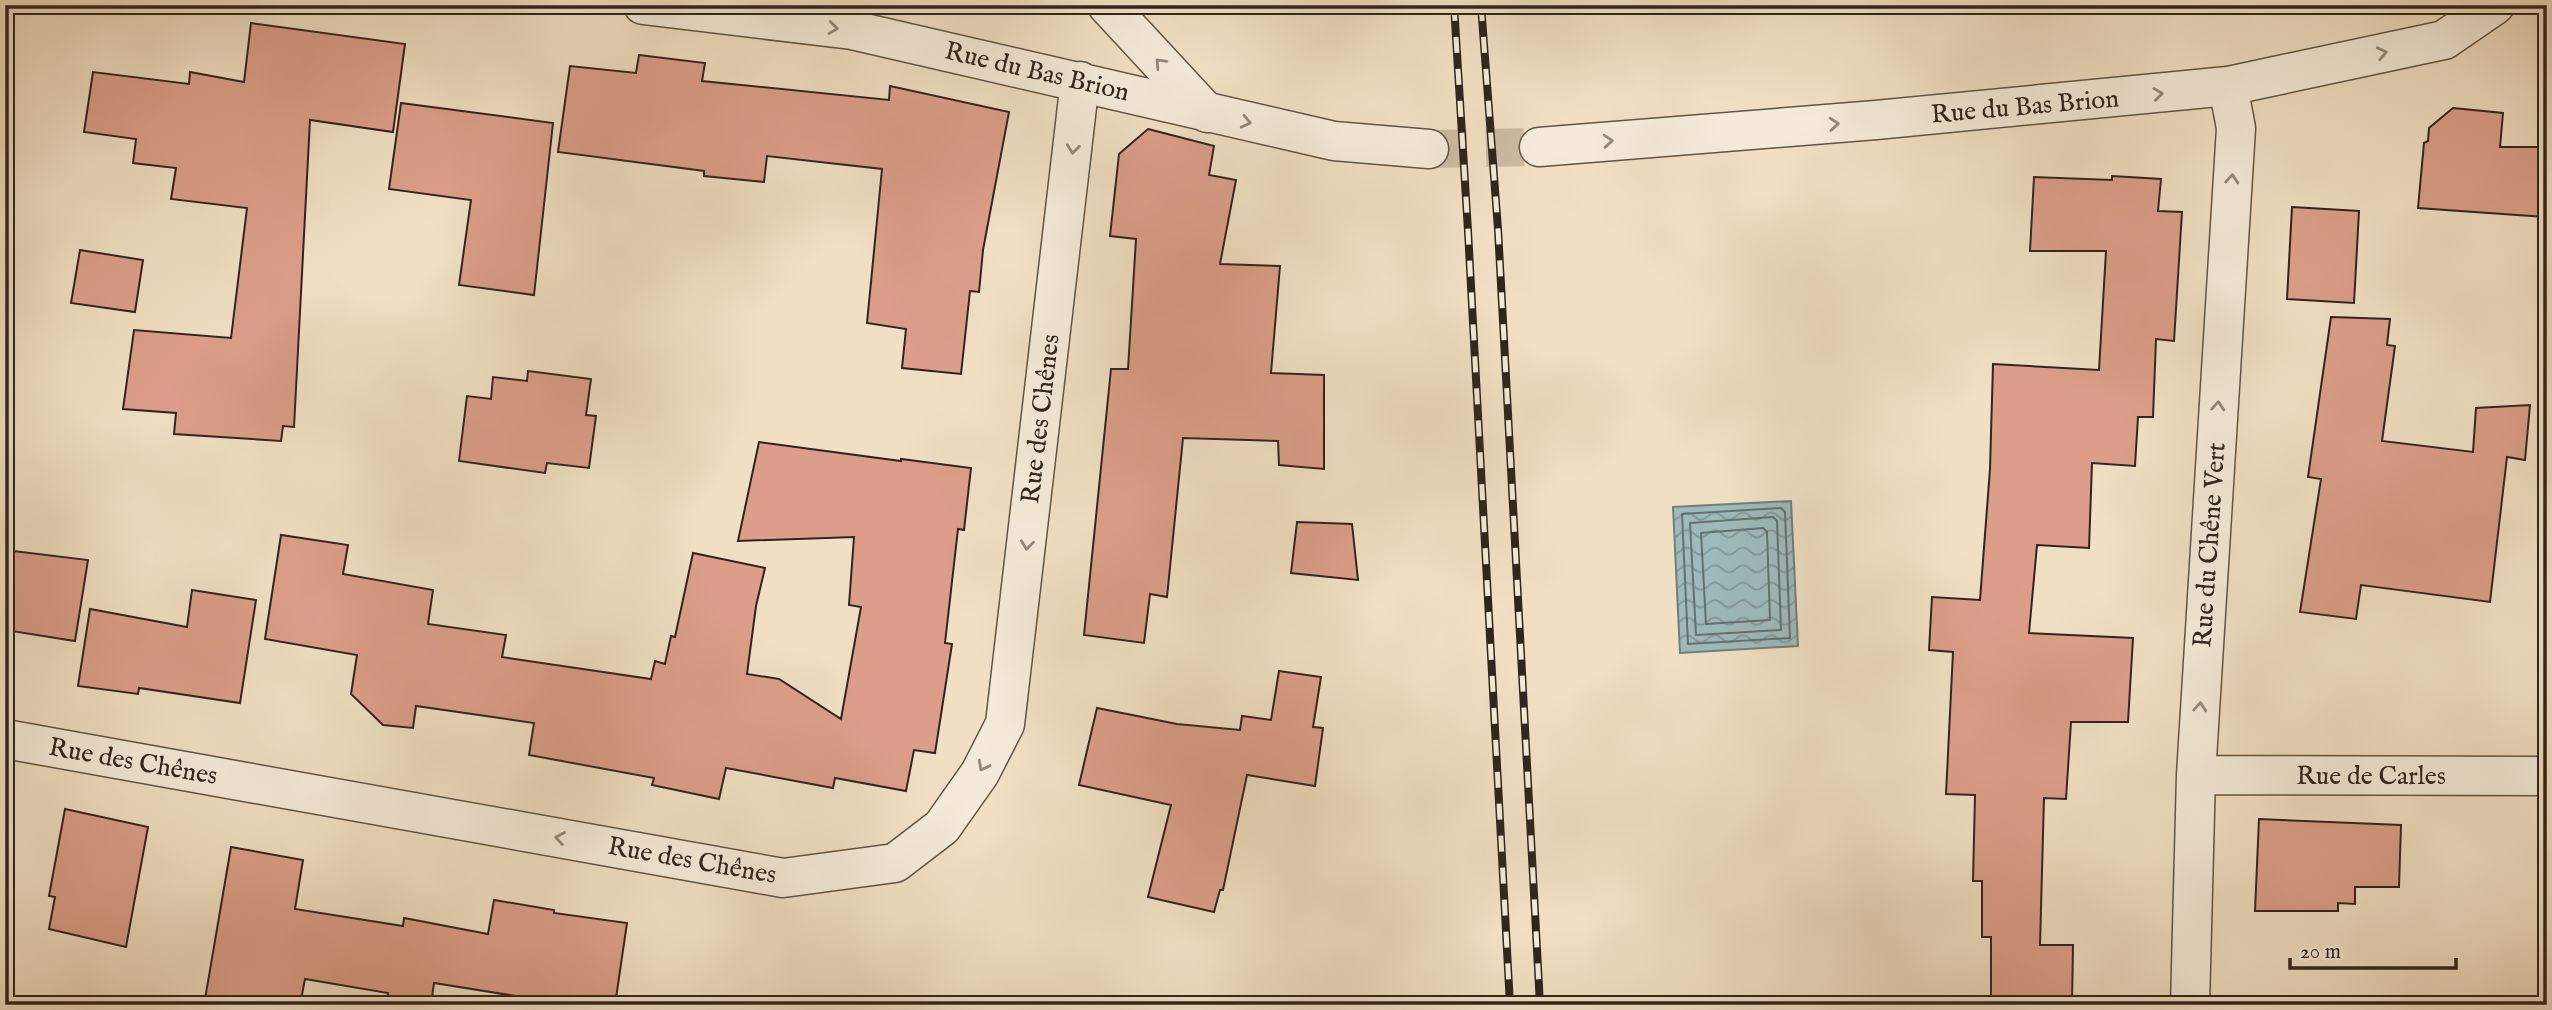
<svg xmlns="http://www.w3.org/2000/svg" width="2552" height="1010" font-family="'IM FELL English',serif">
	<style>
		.water { fill: url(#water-waves); stroke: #717e7c; stroke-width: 2 }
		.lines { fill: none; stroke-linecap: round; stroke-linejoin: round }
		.shore { stroke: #66706c; stroke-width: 2 }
		.building { fill: #dc9e8a; stroke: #30251d; stroke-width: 2 }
		.street-tunnel { stroke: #cabaa2; stroke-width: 38; stroke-dasharray: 38 19; stroke-linecap: butt }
		.street-casing { stroke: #605446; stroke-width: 41 }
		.street { stroke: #f5ead8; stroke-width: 38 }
		.rail-casing { stroke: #30251d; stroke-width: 8 }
		.rail { stroke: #f5ead8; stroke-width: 5; stroke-dasharray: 16; stroke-linecap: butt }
		.oneway { stroke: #92887a }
		.labels { text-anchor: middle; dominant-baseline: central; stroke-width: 5; stroke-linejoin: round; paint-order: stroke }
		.street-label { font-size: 26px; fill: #30251d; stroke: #f5ead8 }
	</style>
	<defs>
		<pattern id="water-waves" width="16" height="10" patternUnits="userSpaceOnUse" patternTransform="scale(1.75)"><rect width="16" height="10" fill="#9dbabc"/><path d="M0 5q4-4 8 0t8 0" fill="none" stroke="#809798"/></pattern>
	</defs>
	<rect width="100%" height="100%" fill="#f0dfc3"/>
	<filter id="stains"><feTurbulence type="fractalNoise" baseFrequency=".00286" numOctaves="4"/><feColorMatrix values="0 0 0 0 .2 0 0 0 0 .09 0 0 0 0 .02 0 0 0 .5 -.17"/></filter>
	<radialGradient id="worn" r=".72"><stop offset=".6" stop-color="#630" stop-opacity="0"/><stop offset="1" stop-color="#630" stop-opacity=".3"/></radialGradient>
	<path class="water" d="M1791 501 1798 646 1680 653 1673 507Z"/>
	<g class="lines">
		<path class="shore" d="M1781 508 1785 512 1790 638 1688 644 1682 514Z
			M1773 517 1777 521 1781 630 1696 635 1690 523Z
			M1763 528 1767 532 1770 620 1706 624 1701 533Z"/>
	</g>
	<path class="building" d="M251 23 405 44 393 132 310 120 294 427 283 426 281 441 174 434 176 413 123 409 134 330 231 338 247 208 171 199 176 168 133 163 136 139 84 132 93 72 189 84 190 72 244 82Z
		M639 55 705 63 702 81 889 100 890 86 1009 112 983 250 979 292 970 291 961 374 902 368 906 329 867 323 882 169 767 156 764 182 704 176V171L558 152 570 66 636 73Z
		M401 103 553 123 534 295 459 285 471 200 389 189Z
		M2453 108 2503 113 2500 147H2547V217L2418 208 2424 143 2428 141 2429 128Z
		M1148 129 1214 146 1209 175 1236 180 1220 264 1280 266 1271 373 1324 375V469L1279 465 1278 441 1183 438 1167 597 1150 594 1144 643 1084 635 1111 369H1128L1136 239 1110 236 1119 154Z
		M2112 176 2161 179 2158 211 2182 212 2174 341 2156 339 2153 417H2138L2135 466 2092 463 2089 548 2037 545 2029 633 2133 638 2128 722H2071L2066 799 2044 798 2040 945H2073L2072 1005H1991V937H1982V881H1973L1975 795 1946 794 1953 652 1929 650 1932 597 1980 600 1990 469 1993 364 2099 370 2106 251H2030L2034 177 2112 180Z
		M2292 207 2359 211 2354 303 2287 299Z
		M80 250 143 260 135 312 71 303Z
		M2331 317 2390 319 2387 345 2395 346 2382 441 2473 452 2476 408 2530 405 2525 460 2507 457 2490 602 2361 585 2356 619 2300 612 2321 479 2308 477Z
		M528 371 591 379 586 415 596 416 589 468 547 463 545 473 459 461 467 396 491 399 493 377 527 381Z
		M759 442 901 461V459L971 468 964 530 958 529 945 643 952 644 935 753 914 750 906 791 835 778 833 788 726 768 719 799 652 785 654 778 529 755 534 723 416 706 413 728 383 725 351 694 357 655 265 639 281 535 348 545 343 574 433 590 428 624 506 635 502 657 651 679 655 661 665 664 671 636 675 637 693 553 765 568 756 606 747 674 779 679 841 719 861 607 849 605 854 537 738 541Z
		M1297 522 1352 524 1358 580 1291 573Z
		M5 550 88 560 75 641 5 630Z
		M192 590 256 600 240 703 139 688 138 694 78 686 90 609 187 627Z
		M1279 671 1321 677 1313 727 1323 728 1315 786 1247 775 1223 890H1220L1214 912 1148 897 1171 805 1079 785 1097 708 1177 724 1240 730 1242 716 1271 720Z
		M65 809 148 827 126 947 49 929 55 897 49 896Z
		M2259 819 2401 825 2399 887H2355V904L2338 903V911H2255Z
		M231 847 303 860 295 909 403 926 404 918 488 934 494 900 554 910V913L627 923 615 1005H572L434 983 431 1005H386L388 993 305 979 300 1005H204Z"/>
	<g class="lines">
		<path class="street-tunnel" d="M1429 149 1539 147"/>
		<defs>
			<path id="street" d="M643 5 852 30 1334 141 1429 149
				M1107 5 1207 113
				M1539 147 1876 120 2228 86 2444 40 2495 5
				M5 739 783 878 895 863 942 827 980 773 1005 724 1080 81
				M2196 775 2547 776
				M2190 1005 2196 775 2236 128 2228 86"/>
		</defs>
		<use href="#street" class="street-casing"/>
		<use href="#street" class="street"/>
		<defs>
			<path id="rail" d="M1454 5 1468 231 1510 1005
				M1481 5 1498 229 1540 1005"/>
		</defs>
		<use href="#rail" class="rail-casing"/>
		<use href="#rail" class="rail"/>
	</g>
	<defs><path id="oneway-chevron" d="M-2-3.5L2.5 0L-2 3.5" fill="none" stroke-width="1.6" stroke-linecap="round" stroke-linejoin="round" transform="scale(1.75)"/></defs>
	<g class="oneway">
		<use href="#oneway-chevron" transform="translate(833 28) rotate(7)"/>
		<use href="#oneway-chevron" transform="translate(2382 53) rotate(-12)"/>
		<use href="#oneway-chevron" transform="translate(1160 63) rotate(-133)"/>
		<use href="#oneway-chevron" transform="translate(2158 94) rotate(-7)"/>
		<use href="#oneway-chevron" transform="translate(1246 122) rotate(13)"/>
		<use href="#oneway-chevron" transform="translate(1834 124) rotate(-4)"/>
		<use href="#oneway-chevron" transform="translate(1608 141) rotate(-4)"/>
		<use href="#oneway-chevron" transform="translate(1073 149) rotate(97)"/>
		<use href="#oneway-chevron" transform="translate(2232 179) rotate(-86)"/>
		<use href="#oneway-chevron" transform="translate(2218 406) rotate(-86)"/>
		<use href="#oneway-chevron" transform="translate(1027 545) rotate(97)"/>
		<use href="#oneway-chevron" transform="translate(2200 707) rotate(-86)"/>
		<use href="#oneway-chevron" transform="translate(983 766) rotate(118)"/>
		<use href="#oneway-chevron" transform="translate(560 838) rotate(-170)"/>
	</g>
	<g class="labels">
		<g class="street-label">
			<text transform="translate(1037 72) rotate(13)">Rue du Bas Brion</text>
			<text transform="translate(2025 107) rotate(-5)">Rue du Bas Brion</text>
			<text transform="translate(1041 419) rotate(-83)">Rue des Chênes</text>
			<text transform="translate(2210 545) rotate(-86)">Rue du Chêne Vert</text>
			<text transform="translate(133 762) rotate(10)">Rue des Chênes</text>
			<text x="2371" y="776">Rue de Carles</text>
			<text transform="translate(692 861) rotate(10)">Rue des Chênes</text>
		</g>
	</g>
	<rect width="2552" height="1010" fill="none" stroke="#f0dfc3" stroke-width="28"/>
	<rect x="7" y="7" width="2538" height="996" fill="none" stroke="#30251d" stroke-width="3.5"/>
	<rect x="14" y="14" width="2524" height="982" fill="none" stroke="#30251d" stroke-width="2"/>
	<path d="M2290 958v10h166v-10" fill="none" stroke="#30251d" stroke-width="3.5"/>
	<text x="2300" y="958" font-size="21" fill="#30251d" stroke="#f5ead8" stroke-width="5" paint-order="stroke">20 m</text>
	<rect width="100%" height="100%" filter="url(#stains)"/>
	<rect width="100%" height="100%" fill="url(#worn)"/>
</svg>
